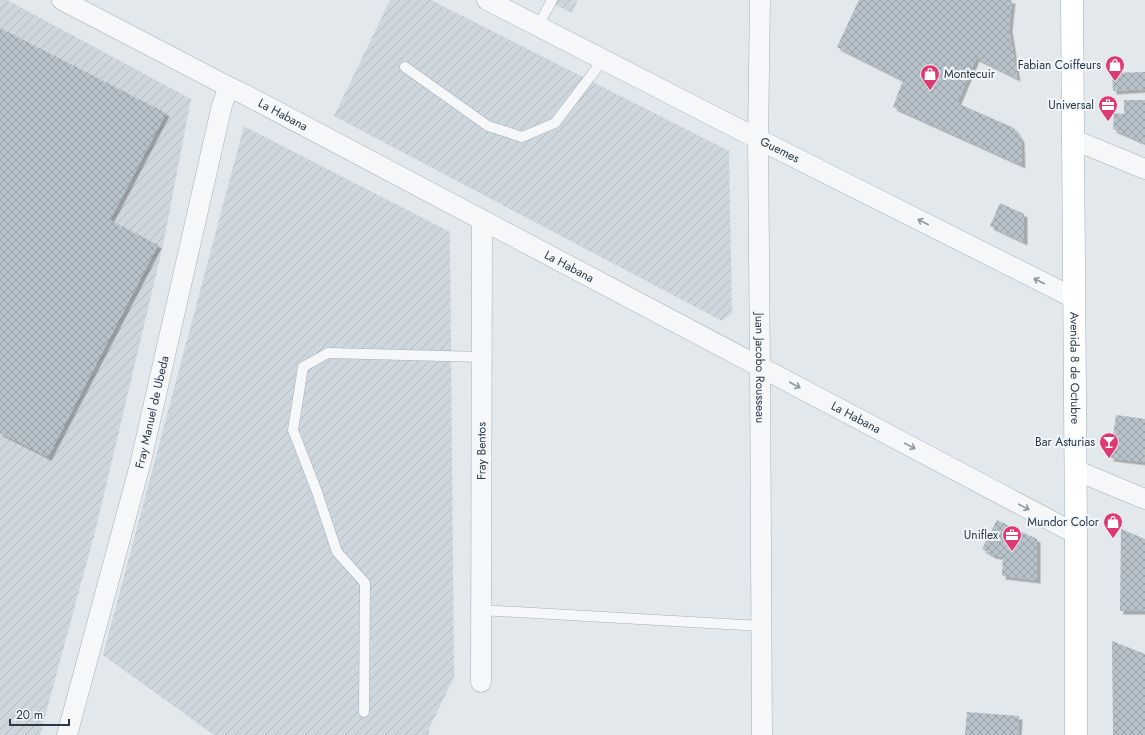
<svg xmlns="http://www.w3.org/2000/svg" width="1145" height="735" font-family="Jost,sans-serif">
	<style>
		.industrial { fill: url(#industrial-furrows) }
		.building { fill: url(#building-cross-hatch); filter: url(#shadow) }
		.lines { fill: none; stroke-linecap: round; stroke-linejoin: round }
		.service-casing { stroke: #a6b0b7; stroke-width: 11 }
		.minor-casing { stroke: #a6b0b7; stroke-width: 21 }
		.primary-casing { stroke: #a0aeb9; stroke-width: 23 }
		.service { stroke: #f5f7f9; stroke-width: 10 }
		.minor { stroke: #f5f7f9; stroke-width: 20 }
		.primary { stroke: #fff; stroke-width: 22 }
		.oneway { stroke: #8e98a0 }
		.labels { text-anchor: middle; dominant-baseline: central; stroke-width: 4; stroke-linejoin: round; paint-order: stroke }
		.poi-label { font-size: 12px; fill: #283846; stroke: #f2f6f9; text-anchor: end }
		.street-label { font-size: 12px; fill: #283846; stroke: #f2f6f9 }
	</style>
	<defs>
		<pattern id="industrial-furrows" width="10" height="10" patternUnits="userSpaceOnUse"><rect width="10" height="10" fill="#cfd7de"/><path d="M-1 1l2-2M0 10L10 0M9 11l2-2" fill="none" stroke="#b2b9c0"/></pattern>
		<pattern id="building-cross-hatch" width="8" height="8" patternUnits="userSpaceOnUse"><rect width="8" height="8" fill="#b8c2ca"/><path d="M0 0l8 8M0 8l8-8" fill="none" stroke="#969fa6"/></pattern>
		<filter id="shadow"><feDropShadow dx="3.5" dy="3.5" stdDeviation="0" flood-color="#0004"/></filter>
	</defs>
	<rect width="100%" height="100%" fill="#e2e8ec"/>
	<path class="industrial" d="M0 0H7L191 99 163 245 96 528 40 735H0Z
		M390 0H431L729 151 732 313 722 321 334 116Z
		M545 0H578L572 13Z
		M244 126 450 232 454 677 429 729V735H214L103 655Z"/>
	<path class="building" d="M859 0H1012L1009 28 1017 78 976 58 957 103 1014 128 1021 139 1022 165 893 107 903 80 837 47Z
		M0 28 166 113 110 220 158 245 48 457 0 433Z
		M1145 72V89L1113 91 1112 73Z
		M1124 100H1145V143L1113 129 1114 113 1124 114Z
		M1000 203 1024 214V242L990 226Z
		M1116 415 1145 419V452L1144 462 1110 458Z
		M997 520 1037 539V580L1002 576 1003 557 992 555 982 549Z
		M1121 529 1145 539V611H1120Z
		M1112 641 1145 654V735H1113Z
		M967 712 1019 716 1018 735H965Z"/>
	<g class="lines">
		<defs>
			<path id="service" d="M538 26 552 0
				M405 67 488 126 522 137 555 123 603 60
				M481 610 761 626
				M364 712 365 583 337 552 317 492 293 430 303 367 328 353 482 357"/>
			<g id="minor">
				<path id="s1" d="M62 0 229 87 244 94C521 242 799 387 1076 534"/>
				<path id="s2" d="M487 0 758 139 1074 298"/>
				<path id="s3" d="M760 0 758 139 760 367 762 735"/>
				<path d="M1072 139 1145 169"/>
				<path d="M1075 470 1145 499"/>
				<path id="s4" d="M481 682 482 221"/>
				<path id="s5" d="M67 735 140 465 222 105 229 87"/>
			</g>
			<g id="primary">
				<path id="s6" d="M1072 0 1076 534V735"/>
			</g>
		</defs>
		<use href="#service" class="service-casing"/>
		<use href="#minor" class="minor-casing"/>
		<use href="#primary" class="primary-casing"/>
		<use href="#service" class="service"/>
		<use href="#minor" class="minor"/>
		<use href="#primary" class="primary"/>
	</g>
	<defs><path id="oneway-shaft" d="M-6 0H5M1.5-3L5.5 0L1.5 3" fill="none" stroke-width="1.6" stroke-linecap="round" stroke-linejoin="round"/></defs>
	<g class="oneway">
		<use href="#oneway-shaft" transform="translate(923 222) rotate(-153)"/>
		<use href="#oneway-shaft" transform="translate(1039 281) rotate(-153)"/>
		<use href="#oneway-shaft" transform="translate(795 385) rotate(28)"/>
		<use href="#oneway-shaft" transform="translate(910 446) rotate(28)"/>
		<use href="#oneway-shaft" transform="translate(1024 507) rotate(28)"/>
	</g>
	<defs>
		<symbol id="shop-pin" viewBox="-11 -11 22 30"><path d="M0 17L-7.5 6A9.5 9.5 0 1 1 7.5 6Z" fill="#de3970" stroke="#f2f6f9"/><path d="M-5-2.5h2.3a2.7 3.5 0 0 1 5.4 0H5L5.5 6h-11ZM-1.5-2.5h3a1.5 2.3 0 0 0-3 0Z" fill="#fff"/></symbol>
		<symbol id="office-pin" viewBox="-11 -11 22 30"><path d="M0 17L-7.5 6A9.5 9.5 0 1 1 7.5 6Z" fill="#de3970" stroke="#f2f6f9"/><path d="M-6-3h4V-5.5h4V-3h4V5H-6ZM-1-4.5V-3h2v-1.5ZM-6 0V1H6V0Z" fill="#fff"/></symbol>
		<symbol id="bar-pin" viewBox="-11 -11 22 30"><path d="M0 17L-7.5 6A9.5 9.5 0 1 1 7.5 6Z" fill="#de3970" stroke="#f2f6f9"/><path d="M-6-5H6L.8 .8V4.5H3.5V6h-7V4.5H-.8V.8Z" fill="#fff"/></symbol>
	</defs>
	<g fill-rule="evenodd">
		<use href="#shop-pin" x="1104" y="54" width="22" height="30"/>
		<use href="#shop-pin" x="919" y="63" width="22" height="30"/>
		<use href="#office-pin" x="1097" y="94" width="22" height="30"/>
		<use href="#bar-pin" x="1098" y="431" width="22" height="30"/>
		<use href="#shop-pin" x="1102" y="511" width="22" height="30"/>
		<use href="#office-pin" x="1001" y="524" width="22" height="30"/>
	</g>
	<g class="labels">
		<g class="poi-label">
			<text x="1101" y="65">Fabian Coiffeurs</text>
			<text x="944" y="74" text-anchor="start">Montecuir</text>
			<text x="1094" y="105">Universal</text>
			<text x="1095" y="442">Bar Asturias</text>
			<text x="1099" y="522">Mundor Color</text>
			<text x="998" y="535">Uniflex</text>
		</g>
		<g class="street-label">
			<text stroke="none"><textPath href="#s1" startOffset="249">La Habana</textPath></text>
			<text stroke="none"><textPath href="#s2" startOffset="329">Guemes</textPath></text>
			<text stroke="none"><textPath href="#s1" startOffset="573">La Habana</textPath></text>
			<text stroke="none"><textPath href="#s3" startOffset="368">Juan Jacobo Rousseau</textPath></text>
			<text stroke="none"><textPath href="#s6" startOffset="368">Avenida 8 de Octubre</textPath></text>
			<text stroke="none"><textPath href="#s5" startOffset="334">Fray Manuel de Ubeda</textPath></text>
			<text stroke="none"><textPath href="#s1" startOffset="897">La Habana</textPath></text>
			<text stroke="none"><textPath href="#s4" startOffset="231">Fray Bentos</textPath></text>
		</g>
	</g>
	<path d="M10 719v6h59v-6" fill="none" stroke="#283846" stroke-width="2"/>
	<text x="16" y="719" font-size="12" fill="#283846" stroke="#f2f6f9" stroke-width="3" paint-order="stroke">20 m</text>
</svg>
